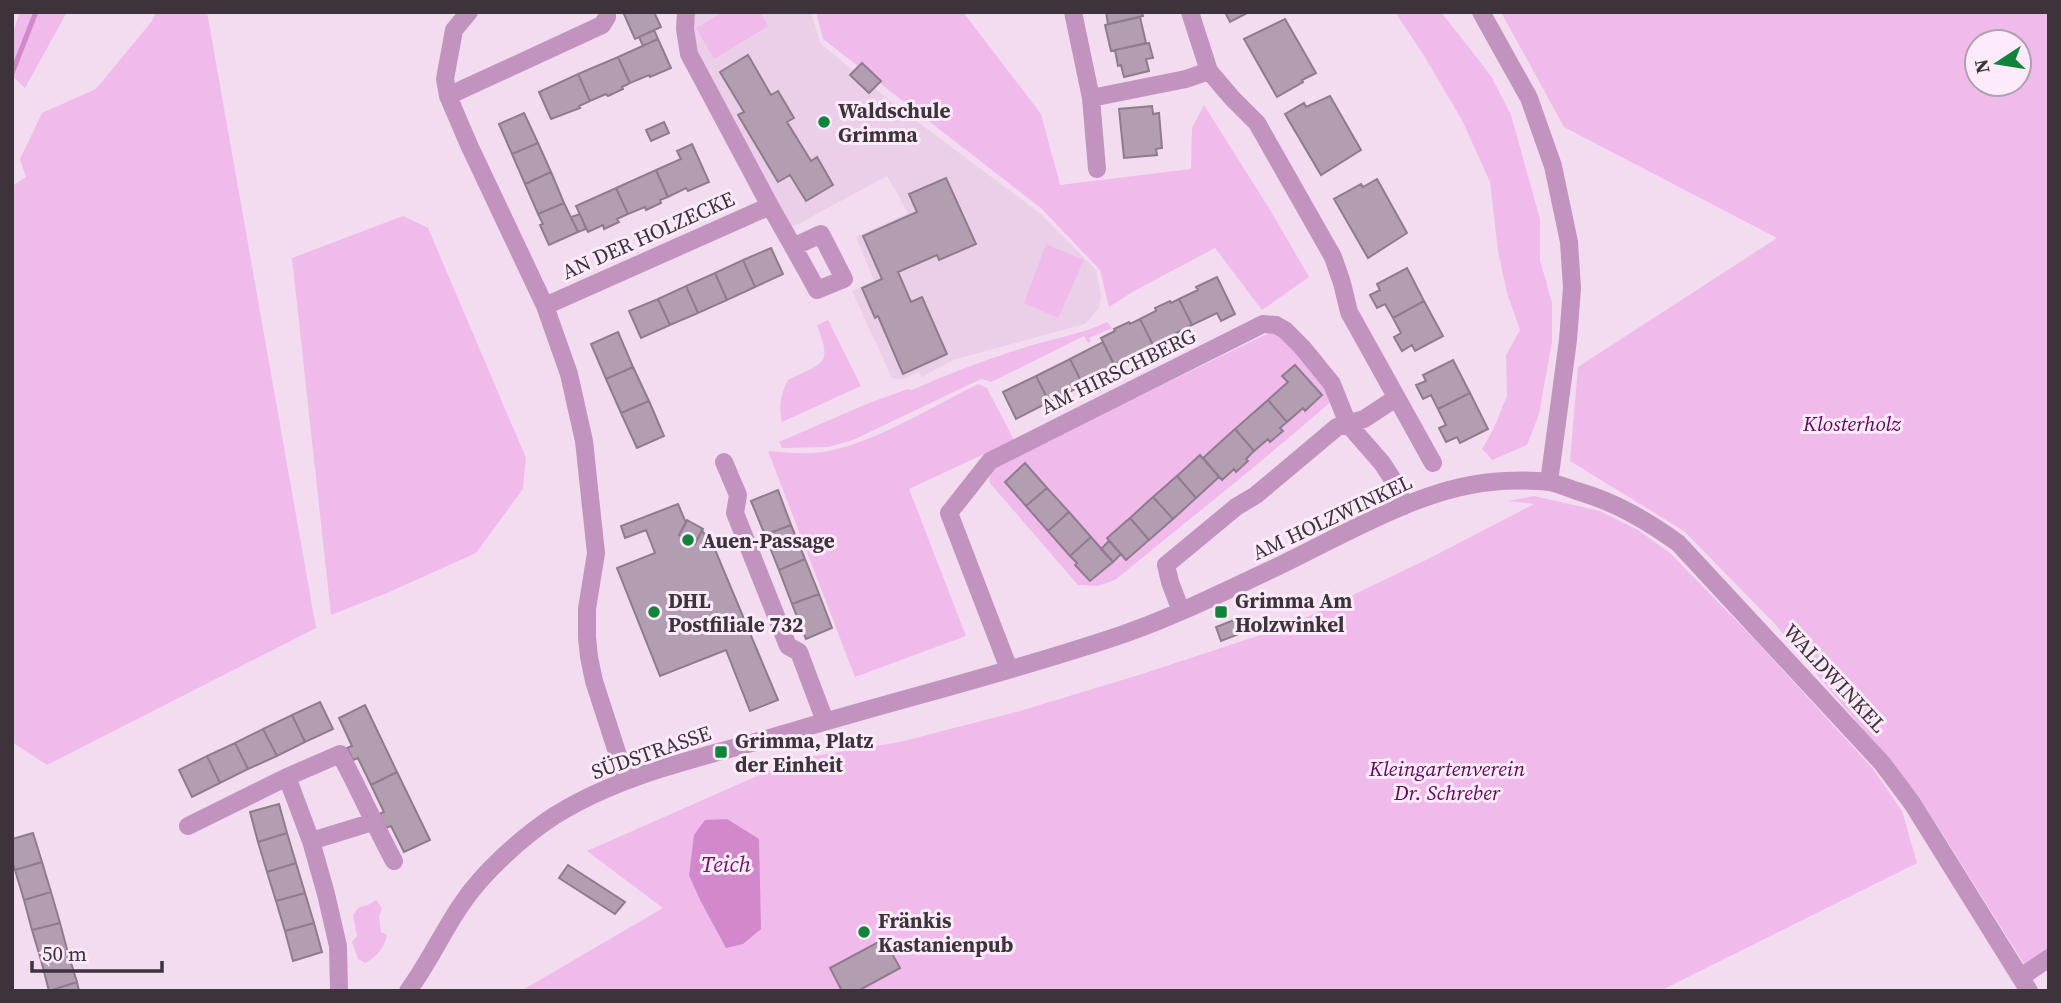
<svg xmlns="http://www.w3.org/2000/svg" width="2061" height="1003" font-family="'Source Serif 4',serif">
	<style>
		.built { fill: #ebcfe8 }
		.green { fill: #f0baeb; fill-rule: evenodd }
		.water { fill: #d189cc }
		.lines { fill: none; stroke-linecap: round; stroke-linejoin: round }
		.stream { stroke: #d189cc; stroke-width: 5 }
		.building { fill: #b39eb1; stroke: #8f7b8d; stroke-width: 2 }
		.minor { stroke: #c393bf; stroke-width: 18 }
		.poi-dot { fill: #11843c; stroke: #fdebfb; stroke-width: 2.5 }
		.labels { text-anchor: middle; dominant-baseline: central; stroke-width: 6; stroke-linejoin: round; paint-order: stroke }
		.poi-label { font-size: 21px; font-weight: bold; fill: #3c333b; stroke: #fdebfb; text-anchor: start }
		.street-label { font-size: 21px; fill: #3c333b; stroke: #fdebfb }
		.park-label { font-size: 21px; font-style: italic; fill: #62065f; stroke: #fdebfb }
		.water-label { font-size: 23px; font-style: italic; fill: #6b1469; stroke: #fdebfb }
	</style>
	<rect width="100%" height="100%" fill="#f3dcf0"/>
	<path class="built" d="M691 12H811L820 43 895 105 1041 214 1096 270 1101 295 1099 308 1085 324 953 360 922 377 919 372 903 379 892 378 852 291 874 281 856 237 908 213 887 176 789 229 699 65Z"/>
	<path class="green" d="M20 12H67L25 88 12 76V35Z
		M156 12H207L316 628 47 765 12 742V186L26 177 20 159 42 113 96 89 152 21Z
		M723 12H760L768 26 714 59 696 28Z
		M816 12H963L1041 114 1060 185 1191 169 1192 128 1204 105 1272 213 1309 277 1262 310 1215 248 1134 291 1109 307 1100 270 1042 209 823 39Z
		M1395 12H1441L1491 76 1511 115 1540 219V260L1552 303V342L1539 414 1527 445 1492 460 1482 449 1493 430 1507 396 1506 355 1520 330 1507 293 1498 251 1490 182 1462 120 1423 54Z
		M1501 12H2049V952L2026 967 1918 795 1774 623 1684 531 1570 461 1578 367 1777 238 1564 127ZM1977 42H2019V84H1977Z
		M403 216 428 228 526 458 523 489 476 553 387 593 331 615 292 258Z
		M1046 244 1084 260 1058 318 1024 303Z
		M828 320 861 386 782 422C778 406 781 394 788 380 823 362 833 366 817 325Z
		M1107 322 1112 328 1089 338 1091 341 1088 343 1084 336 991 382 981 379 853 440 828 447 782 448 779 442 869 403 908 389 912 390C950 373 989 358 1029 346 1056 338 1082 334 1107 322Z
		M1273 331 1284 336 1333 400C1262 462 1188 520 1115 580L1098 586 1078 585 989 482 992 468Z
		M978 384 987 388 1014 440 909 489 966 636 855 677 768 451C783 452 798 454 812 453 862 451 933 406 978 384Z
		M1534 496 1600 511 1638 530 1670 553 1756 641 1873 769 1902 811 1917 863 1660 991H521L663 908 587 851 796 759 900 742 1020 711 1142 674 1288 626 1430 558 1534 504 1508 501Z
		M376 900 382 908 379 917 381 932 387 935C384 948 377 957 365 963L358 959 352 942 357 936 353 915 359 907 368 905Z"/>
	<path class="water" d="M727 819 759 839 761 929 743 944 726 948 700 900 689 875 694 835 705 820Z"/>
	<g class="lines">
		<path class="stream" d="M12 73 36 12"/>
	</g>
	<path class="building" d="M623 12H654L661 27 635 39Z
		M1106 12H1142L1143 16 1108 24Z
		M1225 12H1249L1230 22Z
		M1140 17 1146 43 1111 51 1105 25Z
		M1285 19 1316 73 1302 80 1303 82 1277 97 1244 39Z
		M654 30 658 39 643 46 639 37Z
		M658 39 671 68 650 77 649 75 630 83 618 57Z
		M1149 43 1153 58 1146 59 1149 71 1124 77 1121 65 1118 66 1115 50Z
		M748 55 771 95 778 91 794 118 787 122 811 161 817 157 833 185 806 201 790 175 778 182 738 115 744 112 720 72Z
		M618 57 630 83 622 87 623 89 608 96 606 94 590 101 578 74Z
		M862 63 881 81 869 93 850 75Z
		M578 74 590 101 579 106 580 108 551 119 539 92Z
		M1330 96 1361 150 1321 175 1285 114 1304 103 1306 107Z
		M1152 106 1153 114 1159 113 1162 148 1156 149 1157 155 1124 158 1119 109Z
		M524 113 538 143 512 154 499 124Z
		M664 122 669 133 651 141 646 130Z
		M538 143 551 172 525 184 512 154Z
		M692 144 709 182 688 191 686 188 668 197 656 170 681 159 677 151Z
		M656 170 668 197 660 200 661 203 646 210 645 207 628 214 616 188Z
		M551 172 564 203 538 214 525 184Z
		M946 178 976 244 939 260 937 255 898 272 911 302 922 297 947 354 903 374 878 316 875 318 862 288 882 279 863 236 917 212 909 194Z
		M1377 179 1407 233 1368 258 1334 199 1361 184 1363 187Z
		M616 188 628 214 617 219 619 222 604 229 603 225 588 232 576 206Z
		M564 203 578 232 549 245 540 225 543 224 538 214Z
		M580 214 586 229 578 232 571 217Z
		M771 248 783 274 755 287 743 260Z
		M743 260 755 287 727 300 715 273Z
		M1407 268 1424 301 1393 318 1385 304 1377 308 1370 295 1380 290 1377 284Z
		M715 273 727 300 698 313 686 286Z
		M1217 277 1235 314 1221 321 1217 313 1192 325 1179 299 1198 290 1196 287Z
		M686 286 698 313 670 325 658 299Z
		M658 299 670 325 641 338 629 311Z
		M1179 299 1192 325 1153 345 1140 319 1156 311 1155 308 1170 301 1171 303Z
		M1424 301 1443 336 1415 351 1412 345 1402 351 1394 337 1401 333 1393 318Z
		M1140 319 1153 345 1114 365 1101 338 1115 331 1114 329 1129 322 1130 324Z
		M618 332 633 367 606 379 591 344Z
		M1103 342 1116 368 1083 385 1070 359Z
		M1070 359 1083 385 1049 402 1036 376Z
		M1453 360 1470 393 1438 409 1431 395 1423 399 1416 385 1426 381 1423 375Z
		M1295 365 1322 395 1305 411 1303 408 1287 422 1268 400 1288 382 1282 376Z
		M633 367 649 401 621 413 606 379Z
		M1036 376 1049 402 1016 419 1003 392Z
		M1470 393 1488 429 1460 443 1457 437 1446 442 1439 428 1446 425 1438 409Z
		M1268 400 1287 422 1280 428 1283 431 1270 442 1268 439 1254 451 1235 429Z
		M649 401 664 436 637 448 621 413Z
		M1235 429 1254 451 1246 459 1248 461 1236 472 1234 469 1222 480 1203 458Z
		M1200 455 1219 477 1196 498 1177 476Z
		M1025 463 1047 488 1026 506 1005 482Z
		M1177 476 1196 498 1173 519 1153 497Z
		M1047 488 1069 512 1048 531 1026 506Z
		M778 490 791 525 765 535 751 501Z
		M1153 497 1173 519 1149 540 1130 518Z
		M678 504 686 523 679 535 695 544 702 530 704 534 708 533 778 700 750 711 726 650 660 676 617 568 655 553 646 530 625 538 621 526Z
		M1069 512 1091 537 1070 556 1048 531Z
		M1130 518 1149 540 1126 560 1107 538Z
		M687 520 703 529 695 544 679 535Z
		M791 525 805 559 779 570 765 535Z
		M1091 537 1113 562 1090 581 1075 565 1077 563 1070 556Z
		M1109 541 1121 554 1113 562 1101 549Z
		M805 559 819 594 792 604 779 570Z
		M819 594 832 628 806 639 792 604Z
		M1234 620 1239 634 1221 641 1216 627Z
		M320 702 333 729 305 742 292 715Z
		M365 705 397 772 371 785 358 758 353 760 347 748 352 746 339 718Z
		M292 715 305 742 277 756 263 729Z
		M263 729 277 756 248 769 235 743Z
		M235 743 248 769 220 783 207 756Z
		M207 756 220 783 192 797 179 770Z
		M397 772 430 840 404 852 391 826 386 828 379 814 384 812 371 785Z
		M279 804 287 833 258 842 250 812Z
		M33 833 42 862 15 870 12 861V839Z
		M287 833 296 863 267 872 258 842Z
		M42 862 51 892 24 900 15 870Z
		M296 863 305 893 276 901 267 872Z
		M568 865 625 902 615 914 559 878Z
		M51 892 60 923 32 930 24 900Z
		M305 893 314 923 285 931 276 901Z
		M60 923 68 953 41 960 32 930Z
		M314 923 322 952 293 961 285 931Z
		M884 939 900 968 858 991H842L830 968Z
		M68 953 77 982 49 991 41 960Z
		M77 982 79 991H49Z"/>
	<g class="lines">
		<path class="minor" d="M469 12 454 30 445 79 448 96 469 145 545 306 569 374 584 441 596 553 587 609V637L589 657 594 681 626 780
			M686 12 685 29 689 54 770 206C786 234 802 262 817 290L844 279 821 234 793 247
			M1073 12 1091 98 1186 79 1209 71
			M1190 12 1209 71 1232 98 1257 123 1333 257 1342 283 1349 312 1433 463
			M1481 12 1529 98 1553 166 1569 242 1572 288 1568 340 1549 482
			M448 96 602 25 607 17V12
			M1091 98 1097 169
			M545 306 770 206
			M724 462 738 495 735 513 788 646 799 652 825 721
			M1181 611 1170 582 1166 565 1236 507 1256 495 1337 427 1364 419 1396 398
			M1009 669 949 513 990 461 1263 324 1276 325 1285 330 1302 347 1332 384 1348 424 1382 463 1395 483 1404 506
			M287 777 340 754C359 789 375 826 394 861
			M188 826 287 777 311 841 326 894 338 946 339 991
			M311 841 373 822
			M2021 977 2049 958
			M408 991C428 964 442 933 461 905 482 873 522 837 554 816 625 771 711 756 790 732 900 699 1012 672 1121 635 1171 618 1219 594 1266 572 1333 541 1418 488 1492 482 1508 480 1534 480 1549 482 1559 484 1568 488 1577 491 1615 502 1646 520 1678 543L1882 763 1912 803 2029 991"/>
	</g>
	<g class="poi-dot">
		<circle cx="824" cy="122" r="7"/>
		<circle cx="688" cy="540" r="7"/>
		<circle cx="654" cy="612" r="7"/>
		<rect x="1214" y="605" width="14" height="14" rx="3.5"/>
		<rect x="714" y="745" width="14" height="14" rx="3.5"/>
		<circle cx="864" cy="932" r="7"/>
	</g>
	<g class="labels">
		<g class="poi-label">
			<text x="838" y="110">Waldschule<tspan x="838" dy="24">Grimma</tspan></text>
			<text x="702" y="540">Auen-Passage</text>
			<text x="668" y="600">DHL<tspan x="668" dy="24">Postfiliale 732</tspan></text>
			<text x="1235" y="600">Grimma Am<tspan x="1235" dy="24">Holzwinkel</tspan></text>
			<text x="735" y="740">Grimma, Platz<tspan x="735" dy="24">der Einheit</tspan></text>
			<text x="878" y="920">Fränkis<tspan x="878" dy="24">Kastanienpub</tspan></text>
		</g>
		<g class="street-label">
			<text transform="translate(648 235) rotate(-24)">AN DER HOLZECKE</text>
			<text transform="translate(1118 371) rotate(-26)">AM HIRSCHBERG</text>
			<text transform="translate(1332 517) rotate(-25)">AM HOLZWINKEL</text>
			<text transform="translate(1835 678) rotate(47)">WALDWINKEL</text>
			<text transform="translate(651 752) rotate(-19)">SÜDSTRASSE</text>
		</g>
		<g class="park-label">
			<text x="1852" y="423">Klosterholz</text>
			<text x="1447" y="768">Kleingartenverein<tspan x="1447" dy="24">Dr. Schreber</tspan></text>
		</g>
		<g class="water-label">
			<text x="726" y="864">Teich</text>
		</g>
	</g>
	<rect width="2061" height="1003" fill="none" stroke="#3c333b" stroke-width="28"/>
	<g transform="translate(1998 63) rotate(258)"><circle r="33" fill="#fdebfb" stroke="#b0a1ae" stroke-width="2"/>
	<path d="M0-5L12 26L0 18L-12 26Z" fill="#11843c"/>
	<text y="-10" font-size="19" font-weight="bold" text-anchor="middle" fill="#3c333b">N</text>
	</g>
	<path d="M32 961v10h130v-10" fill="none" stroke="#3c333b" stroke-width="3.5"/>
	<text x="42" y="961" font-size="21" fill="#3c333b" stroke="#fdebfb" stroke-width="5" paint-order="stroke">50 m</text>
</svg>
